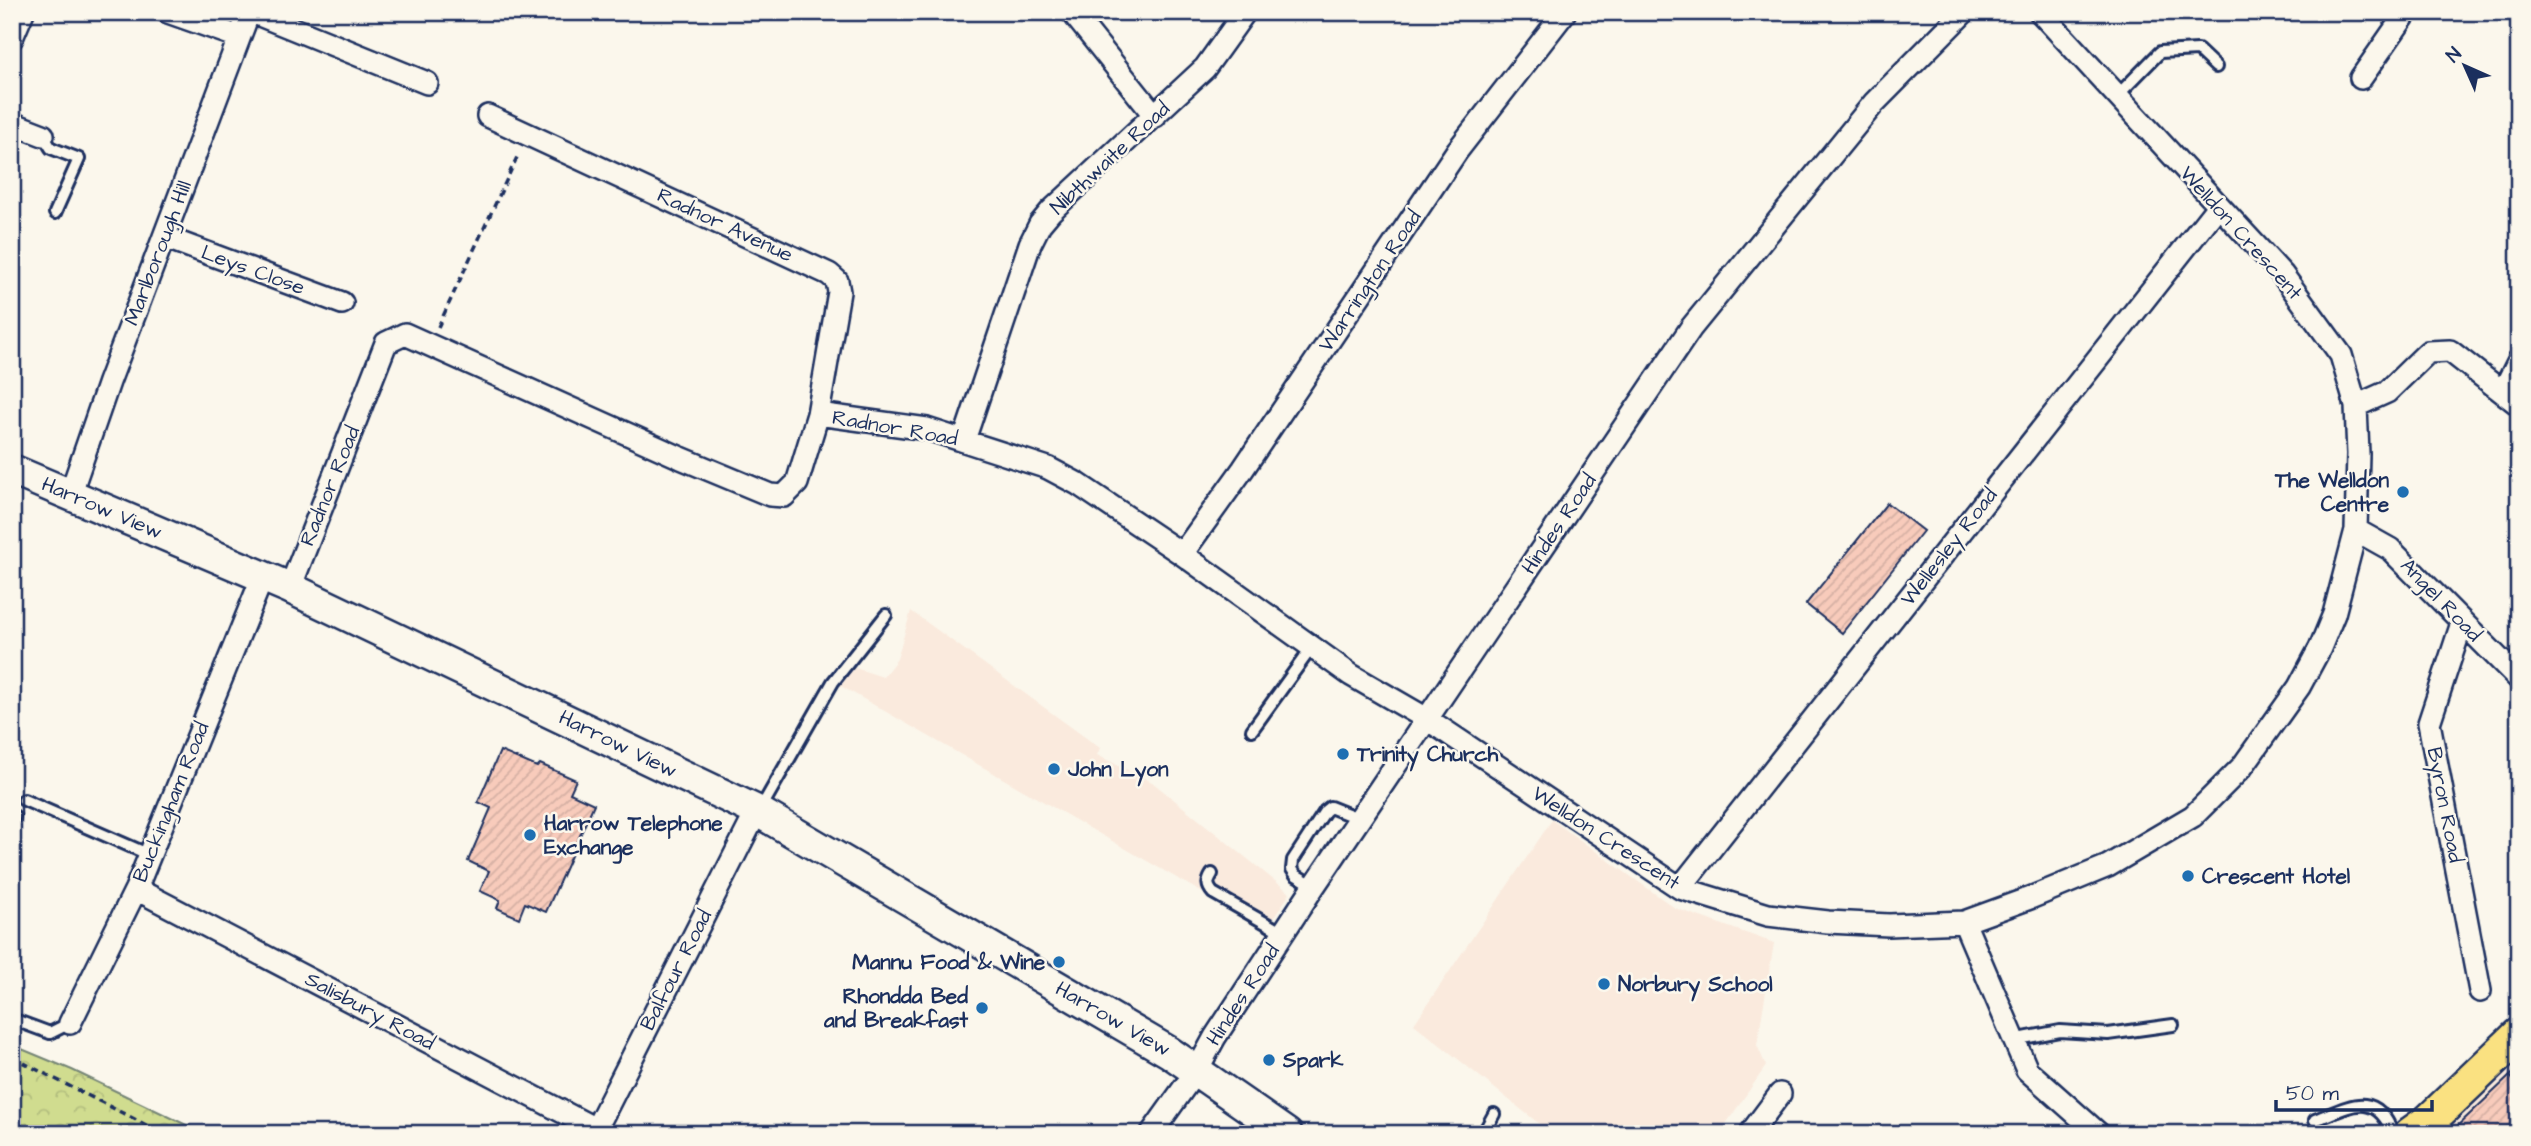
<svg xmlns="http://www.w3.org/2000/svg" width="2531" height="1146" font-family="'Architects Daughter',sans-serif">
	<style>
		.built { fill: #faeadd }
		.park { fill: url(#park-crowns); stroke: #768676; stroke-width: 2 }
		.building { fill: url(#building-hatch); stroke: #1b2f5e; stroke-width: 2 }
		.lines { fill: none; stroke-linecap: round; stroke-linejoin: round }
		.lane-casing { stroke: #1b2f5e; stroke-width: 16 }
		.street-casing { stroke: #1b2f5e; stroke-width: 26 }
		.secondary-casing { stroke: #1b2f5e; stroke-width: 35 }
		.primary-casing { stroke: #1b2f5e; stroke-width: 38 }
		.path { stroke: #1b2f5e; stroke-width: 3.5; stroke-dasharray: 7 5; stroke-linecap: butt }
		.lane { stroke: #fbf7ec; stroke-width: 10 }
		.street { stroke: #fbf7ec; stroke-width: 21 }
		.secondary { stroke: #fbf7ec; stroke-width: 30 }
		.primary { stroke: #fae181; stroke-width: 33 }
		.poi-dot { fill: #1f6fb2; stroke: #fbf7ec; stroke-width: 2.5 }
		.labels { text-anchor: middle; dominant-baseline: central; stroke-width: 5; stroke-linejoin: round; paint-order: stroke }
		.street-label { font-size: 21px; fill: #1b2f5e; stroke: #fbf7ec }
		.poi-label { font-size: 21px; font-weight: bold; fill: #1b2f5e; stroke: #fbf7ec; text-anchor: start }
	</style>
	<defs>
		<pattern id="park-crowns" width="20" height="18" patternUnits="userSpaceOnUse" patternTransform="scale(1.75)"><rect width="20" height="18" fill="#d0dc8f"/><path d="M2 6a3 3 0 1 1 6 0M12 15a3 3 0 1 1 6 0" fill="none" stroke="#b2bd7e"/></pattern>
		<pattern id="building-hatch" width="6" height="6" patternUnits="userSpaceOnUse" patternTransform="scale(1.75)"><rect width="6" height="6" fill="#f8cbbb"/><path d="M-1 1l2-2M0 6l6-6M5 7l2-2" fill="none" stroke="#d4afa3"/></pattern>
	</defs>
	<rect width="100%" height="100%" fill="#fbf7ec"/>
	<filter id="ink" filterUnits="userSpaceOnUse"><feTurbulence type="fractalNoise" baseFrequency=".0143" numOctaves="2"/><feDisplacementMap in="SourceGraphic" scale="14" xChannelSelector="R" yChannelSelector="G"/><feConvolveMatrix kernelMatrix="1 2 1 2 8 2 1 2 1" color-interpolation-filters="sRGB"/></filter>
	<g filter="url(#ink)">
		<path class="built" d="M911 611 1100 748 1097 755 1152 782 1290 893 1265 931 1217 901 839 685 849 666 883 677 897 659Z
			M1552 820 1675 908 1774 943 1757 1045 1766 1066 1719 1134H1552L1414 1024Z
			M2519 1057V1134H2419Z"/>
		<path class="park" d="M12 1045 72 1070 205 1134H12Z"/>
		<path class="building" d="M1887 503 1923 531 1842 633 1806 604Z
			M500 751 537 767 540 764 576 780 570 793 594 804 546 912 525 903 519 918 497 908 500 900 480 891 489 871 468 861 491 808 478 802Z
			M2519 1068V1086L2510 1076Z
			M2510 1076 2519 1086V1134H2454L2452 1131Z"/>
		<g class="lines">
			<defs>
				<path id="lane" d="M2117 96 2160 52 2198 50 2216 67
					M43 135 51 148 79 159 55 213
					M1252 730 1312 647
					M24 800 150 855
					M760 810 833 682 886 615
					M12 823 14 816
					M1212 874C1207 882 1207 886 1213 893L1283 933
					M1314 886 1296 875 1292 869 1293 860 1325 811 1330 807 1360 819
					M12 1019 50 1033 70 1023
					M2013 1040 2060 1031 2108 1034 2173 1025
					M2315 1120C2350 1106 2376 1089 2393 1134
					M1483 1134 1494 1114"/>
				<path id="street" d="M168 12 239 37
					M252 12 427 83
					M1072 12 1155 116
					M12 38 23 12
					M2361 78 2407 12
					M488 116 829 274 837 281 839 292 818 414
					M12 123 43 135
					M164 237 342 303
					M2503 392 2519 360
					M2356 406 2387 392 2428 352 2450 351 2519 405
					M964 440 1030 244 1040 224 1051 211 1205 68 1245 12
					M70 495 109 382 249 12
					M2356 530 2390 549 2519 679
					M1182 554 1243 469 1457 151 1565 12
					M290 588 386 343 405 334 681 458 770 495 784 496 797 483 818 414 927 429 1048 468 1078 484 1182 554 1351 675 1427 719 1680 888 1768 915 1828 922 1889 925 1964 922 2030 898 2108 866 2193 816 2242 767 2299 687 2320 648 2334 614 2356 530 2358 454 2356 406 2341 355 2282 274 2040 12
					M2462 623 2429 723 2480 991
					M1680 888 2218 206
					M136 889 605 1134
					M1964 922 2027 1070 2099 1134
					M70 1023 136 889 263 576
					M1197 1070 1215 1037 1314 886 1691 328 1874 103 1964 12
					M596 1129 757 811
					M1151 1134 1186 1085
					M1750 1134 1780 1094"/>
				<path id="secondary" d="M12 470 290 588 759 812 1169 1052 1287 1134"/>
				<path id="primary" d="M2411 1134 2429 1121 2519 1035"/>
			</defs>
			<use href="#lane" class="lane-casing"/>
			<use href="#street" class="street-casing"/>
			<use href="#secondary" class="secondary-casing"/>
			<use href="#primary" class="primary-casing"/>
			<path class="path" d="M438 327 519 153
				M12 1057 164 1134"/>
			<use href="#lane" class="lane"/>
			<use href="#street" class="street"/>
			<use href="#secondary" class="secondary"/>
			<use href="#primary" class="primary"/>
		</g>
	</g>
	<g class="poi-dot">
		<circle cx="2403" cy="492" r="7"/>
		<circle cx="1343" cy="754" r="7"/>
		<circle cx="1054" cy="769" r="7"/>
		<circle cx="530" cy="835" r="7"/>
		<circle cx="2188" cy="876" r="7"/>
		<circle cx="1059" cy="962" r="7"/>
		<circle cx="1604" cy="984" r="7"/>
		<circle cx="982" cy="1008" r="7"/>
		<circle cx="1269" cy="1060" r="7"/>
	</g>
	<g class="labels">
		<g class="street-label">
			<text transform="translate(1110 158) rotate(-43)">Nibthwaite Road</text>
			<text transform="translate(725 225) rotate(25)">Radnor Avenue</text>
			<text transform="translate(2241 233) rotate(48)">Welldon Crescent</text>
			<text transform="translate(158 253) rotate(-69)">Marlborough Hill</text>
			<text transform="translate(253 270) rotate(20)">Leys Close</text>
			<text transform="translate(1370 281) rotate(-56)">Warrington Road</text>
			<text transform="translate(895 428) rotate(10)">Radnor Road</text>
			<text transform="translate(330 486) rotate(-68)">Radnor Road</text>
			<text transform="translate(102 508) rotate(23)">Harrow View</text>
			<text transform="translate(1559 524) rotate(-56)">Hindes Road</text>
			<text transform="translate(1949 547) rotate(-52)">Wellesley Road</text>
			<text transform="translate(2441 600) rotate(46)">Angel Road</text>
			<text transform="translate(618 744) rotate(26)">Harrow View</text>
			<text transform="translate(171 802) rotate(-68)">Buckingham Road</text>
			<text transform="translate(2445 805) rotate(79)">Byron Road</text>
			<text transform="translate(1606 838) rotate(33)">Welldon Crescent</text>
			<text transform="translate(676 970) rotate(-63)">Balfour Road</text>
			<text transform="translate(1243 995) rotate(-57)">Hindes Road</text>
			<text transform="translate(370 1011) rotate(28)">Salisbury Road</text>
			<text transform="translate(1113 1019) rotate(30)">Harrow View</text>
		</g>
		<g class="poi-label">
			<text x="2389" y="480" text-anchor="end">The Welldon<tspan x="2389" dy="24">Centre</tspan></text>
			<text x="1357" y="754">Trinity Church</text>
			<text x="1068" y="769">John Lyon</text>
			<text x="544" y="823">Harrow Telephone<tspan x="544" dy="24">Exchange</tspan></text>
			<text x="2202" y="876">Crescent Hotel</text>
			<text x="1045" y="962" text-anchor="end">Mannu Food &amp; Wine</text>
			<text x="1618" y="984">Norbury School</text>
			<text x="968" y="996" text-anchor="end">Rhondda Bed<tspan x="968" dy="24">and Breakfast</tspan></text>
			<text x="1283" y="1060">Spark</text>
		</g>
	</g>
	<rect width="2531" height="1146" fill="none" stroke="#fbf7ec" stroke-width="42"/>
	<rect x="21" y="21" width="2489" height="1104" fill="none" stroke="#1b2f5e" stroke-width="2.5" filter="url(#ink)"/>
	<g transform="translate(2465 66) rotate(315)" stroke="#fbf7ec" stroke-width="5" paint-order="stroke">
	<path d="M0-5L12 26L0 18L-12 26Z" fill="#1b2f5e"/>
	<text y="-10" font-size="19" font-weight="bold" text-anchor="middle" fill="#1b2f5e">N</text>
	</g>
	<path d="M2276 1100v10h156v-10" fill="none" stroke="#1b2f5e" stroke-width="3.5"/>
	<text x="2286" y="1100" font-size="21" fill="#1b2f5e" stroke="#fbf7ec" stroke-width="5" paint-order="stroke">50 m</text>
</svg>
